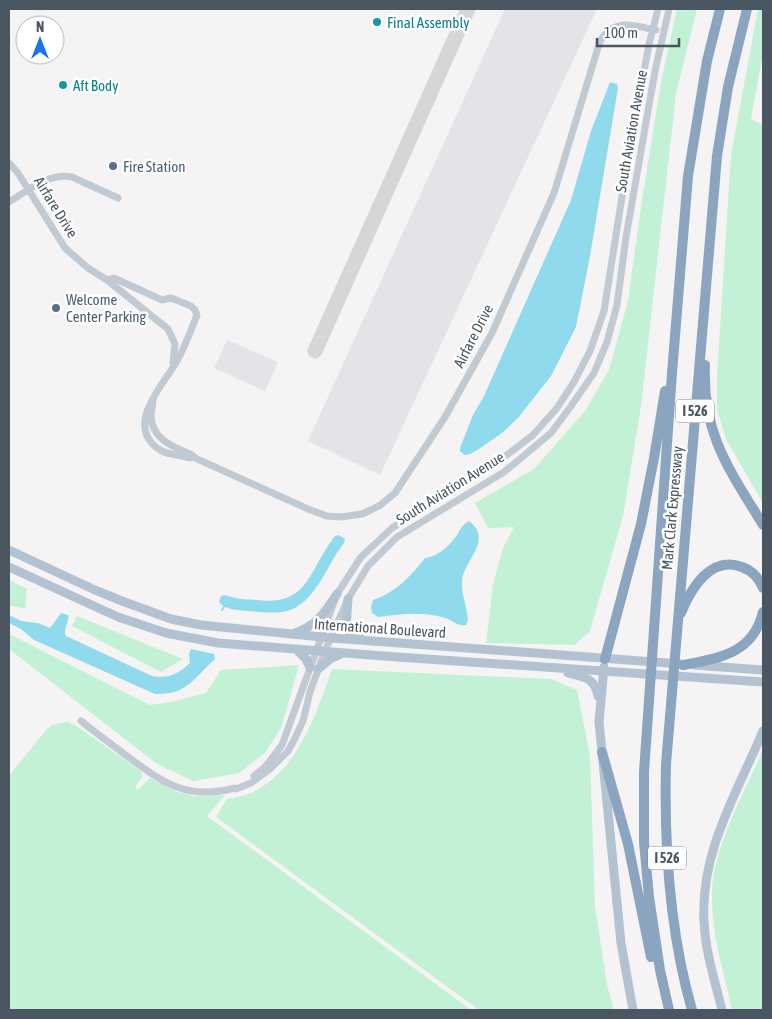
<svg xmlns="http://www.w3.org/2000/svg" width="772" height="1019" font-family="'Asap Condensed',sans-serif">
	<style>
		.airport { fill: #e2e4e7 }
		.green { fill: #c3f1d5 }
		.water { fill: #90daee }
		.lines { fill: none; stroke-linecap: round; stroke-linejoin: round }
		.stream { stroke: #90daee; stroke-width: 2 }
		.taxiway { stroke: #d5d6d8; stroke-width: 15 }
		.minor { stroke: #c1cad2; stroke-width: 7 }
		.major { stroke: #b3c2d1; stroke-width: 9 }
		.highway { stroke: #8ba5c1; stroke-width: 10 }
		.culture-dot { fill: #0f9aa8; stroke: #fff; stroke-width: 2 }
		.service-dot { fill: #5c6f8a; stroke: #fff; stroke-width: 2 }
		.labels { text-anchor: middle; dominant-baseline: central; stroke-width: 5; stroke-linejoin: round; paint-order: stroke }
		.shield { fill: #fff; stroke: #808990; stroke-width: 1 }
		.shield-label { font-size: 14px; font-weight: bold; fill: #4a5661 }
		.culture-label { font-size: 15px; fill: #0d838f; stroke: #fff; text-anchor: start }
		.street-label { font-size: 15px; fill: #4a5661; stroke: #fff }
		.service-label { font-size: 15px; fill: #4e5e75; stroke: #fff; text-anchor: start }
	</style>
	<rect width="100%" height="100%" fill="#f5f3f3"/>
	<path class="airport" d="M505 9H597L380 475 308 441Z
		M227 340 278 362 265 391 214 368Z"/>
	<path class="green" d="M677 9H697L676 94 641 406 623 516 590 631 575 645 486 643 493 584 503 548 514 527 488 528 475 503 534 469 585 411 609 370 628 301 642 200 662 77Z
		M758 9H763V53L751 119 763 125V503L726 439 717 409V376L731 155Z
		M9 580 27 589 25 609 9 605Z
		M77 616 183 659 161 672 72 626Z
		M9 634 150 705 171 702 206 693 221 670 299 665 282 726 265 753 239 773 193 781 157 764 9 649Z
		M332 669 551 679 577 690 590 756 595 906 607 985 614 1010H479L216 817 227 799C235 797 246 796 253 792 299 769 316 714 332 669Z
		M67 722 75 725 141 771 142 777 135 787 138 790 150 778 177 792 195 796 225 795 207 816 471 1010H9V776L46 730 52 725Z
		M763 750V1010H732C724 973 712 936 712 898 711 850 744 794 763 750Z"/>
	<path class="water" d="M610 82 617 84 618 88 590 256 576 327 551 376 518 418 502 433 479 449 470 454 465 455 460 451V448L473 415 484 396 571 200 591 131Z
		M469 521C494 540 464 560 462 581 461 593 467 607 468 620L466 625C458 627 453 620 445 618 423 611 401 614 378 617L372 613 371 607 373 600C395 593 411 576 425 558 436 557 447 548 454 539 461 531 459 527 469 521Z
		M339 535 345 539 344 543C327 564 316 603 287 611 275 614 260 612 248 611 238 610 225 610 219 602L221 596C226 594 227 596 232 597 240 600 248 599 256 600 307 606 307 575 332 540L335 536Z
		M61 613 68 615C70 622 62 629 66 636L152 676C169 679 178 674 190 663L189 654 191 649 214 654 215 659C194 678 187 695 155 694L34 640 21 629 9 623V615L21 621 38 623 50 628Z"/>
	<g class="lines">
		<path class="stream" d="M222 610 225 605"/>
		<path class="taxiway" d="M315 351 468 9"/>
		<path class="minor" d="M9 163 18 173 65 248 88 268 107 280 168 329 175 344 173 363
			M9 202C27 191 50 172 72 177L118 198
			M107 280 114 278 162 300 171 298 191 306 195 310 197 315C191 330 185 347 177 361 164 384 125 423 157 448 167 456 179 454 190 458
			M153 401C153 406 151 411 151 416 152 440 174 447 192 455L195 458 308 509 327 516 341 517 362 514 379 506 395 493 445 417 492 333 554 193 600 41C615 17 633 26 656 30
			M81 721C97 734 114 746 131 759 166 785 189 800 235 788L236 789 251 783 270 769 288 751 294 740 303 721 310 692 325 651 348 599 368 566 397 537 504 472 551 433 571 406 594 373 607 342 617 305 626 237 655 71 669 9
			M254 776 265 767 282 745 337 594 361 557 392 528 495 464 533 435 557 408 574 382 590 351 604 311 627 165 649 44 658 9"/>
		<path class="major" d="M9 550 95 590 122 601 171 619 201 625 332 638 681 664
			M9 567 118 617 166 633 218 643 383 656 763 682
			M348 599 346 628 351 635 360 638
			M295 633C318 625 324 613 337 594
			M297 650 306 659 310 668
			M694 665 763 670
			M604 667 599 722 621 943 633 1010
			M318 669 330 659 341 654
			M568 673C584 677 595 678 598 696
			M722 1010C715 981 705 951 704 921 700 852 737 793 763 731"/>
		<path class="highway" d="M705 365C702 434 729 469 763 525
			M681 613C691 588 711 555 742 567 753 571 759 578 763 588
			M605 659 641 524 654 458 665 391
			M683 665C719 658 753 654 763 612
			M602 752 628 844 651 957
			M669 1010 660 970 649 897 644 842V772L672 373 688 176 707 61 720 9
			M692 1010C669 930 664 847 666 764L717 156 728 87 747 9"/>
	</g>
	<g class="culture-dot">
		<circle cx="377" cy="22" r="5"/>
		<circle cx="63" cy="85" r="5"/>
	</g>
	<g class="service-dot">
		<circle cx="113" cy="166" r="5"/>
		<circle cx="56" cy="308" r="5"/>
	</g>
	<g class="labels">
		<g class="shield">
			<rect x="676" y="399.5" width="38" height="23" rx="4"/>
			<rect x="648" y="846.5" width="38" height="23" rx="4"/>
		</g>
		<g class="shield-label">
			<text x="695" y="411">I 526</text>
			<text x="667" y="858">I 526</text>
		</g>
		<g class="culture-label">
			<text x="387" y="22">Final Assembly</text>
			<text x="73" y="85">Aft Body</text>
		</g>
		<g class="street-label">
			<text transform="translate(631 131) rotate(-80)">South Aviation Avenue</text>
			<text transform="translate(56 207) rotate(58)">Airfare Drive</text>
			<text transform="translate(473 336) rotate(-63)">Airfare Drive</text>
			<text transform="translate(450 488) rotate(-32)">South Aviation Avenue</text>
			<text transform="translate(672 508) rotate(-85)">Mark Clark Expressway</text>
			<text transform="translate(380 628) rotate(4)">International Boulevard</text>
		</g>
		<g class="service-label">
			<text x="123" y="166">Fire Station</text>
			<text x="66" y="299">Welcome<tspan x="66" dy="17">Center Parking</tspan></text>
		</g>
	</g>
	<rect width="772" height="1019" fill="none" stroke="#4a5661" stroke-width="20"/>
	<g transform="translate(40 40)"><circle r="24" fill="#ffffff" stroke="#b7bbc0"/>
	<path d="M0-4L9 19L0 12L-9 19Z" fill="#1a73e8"/>
	<text y="-8" font-size="14" font-weight="bold" text-anchor="middle" fill="#4a5661">N</text>
	</g>
	<path d="M597 38v8h82v-8" fill="none" stroke="#4a5661" stroke-width="2.5"/>
	<text x="604" y="38" font-size="15" fill="#4a5661" stroke="#ffffff" stroke-width="4" paint-order="stroke">100 m</text>
</svg>
